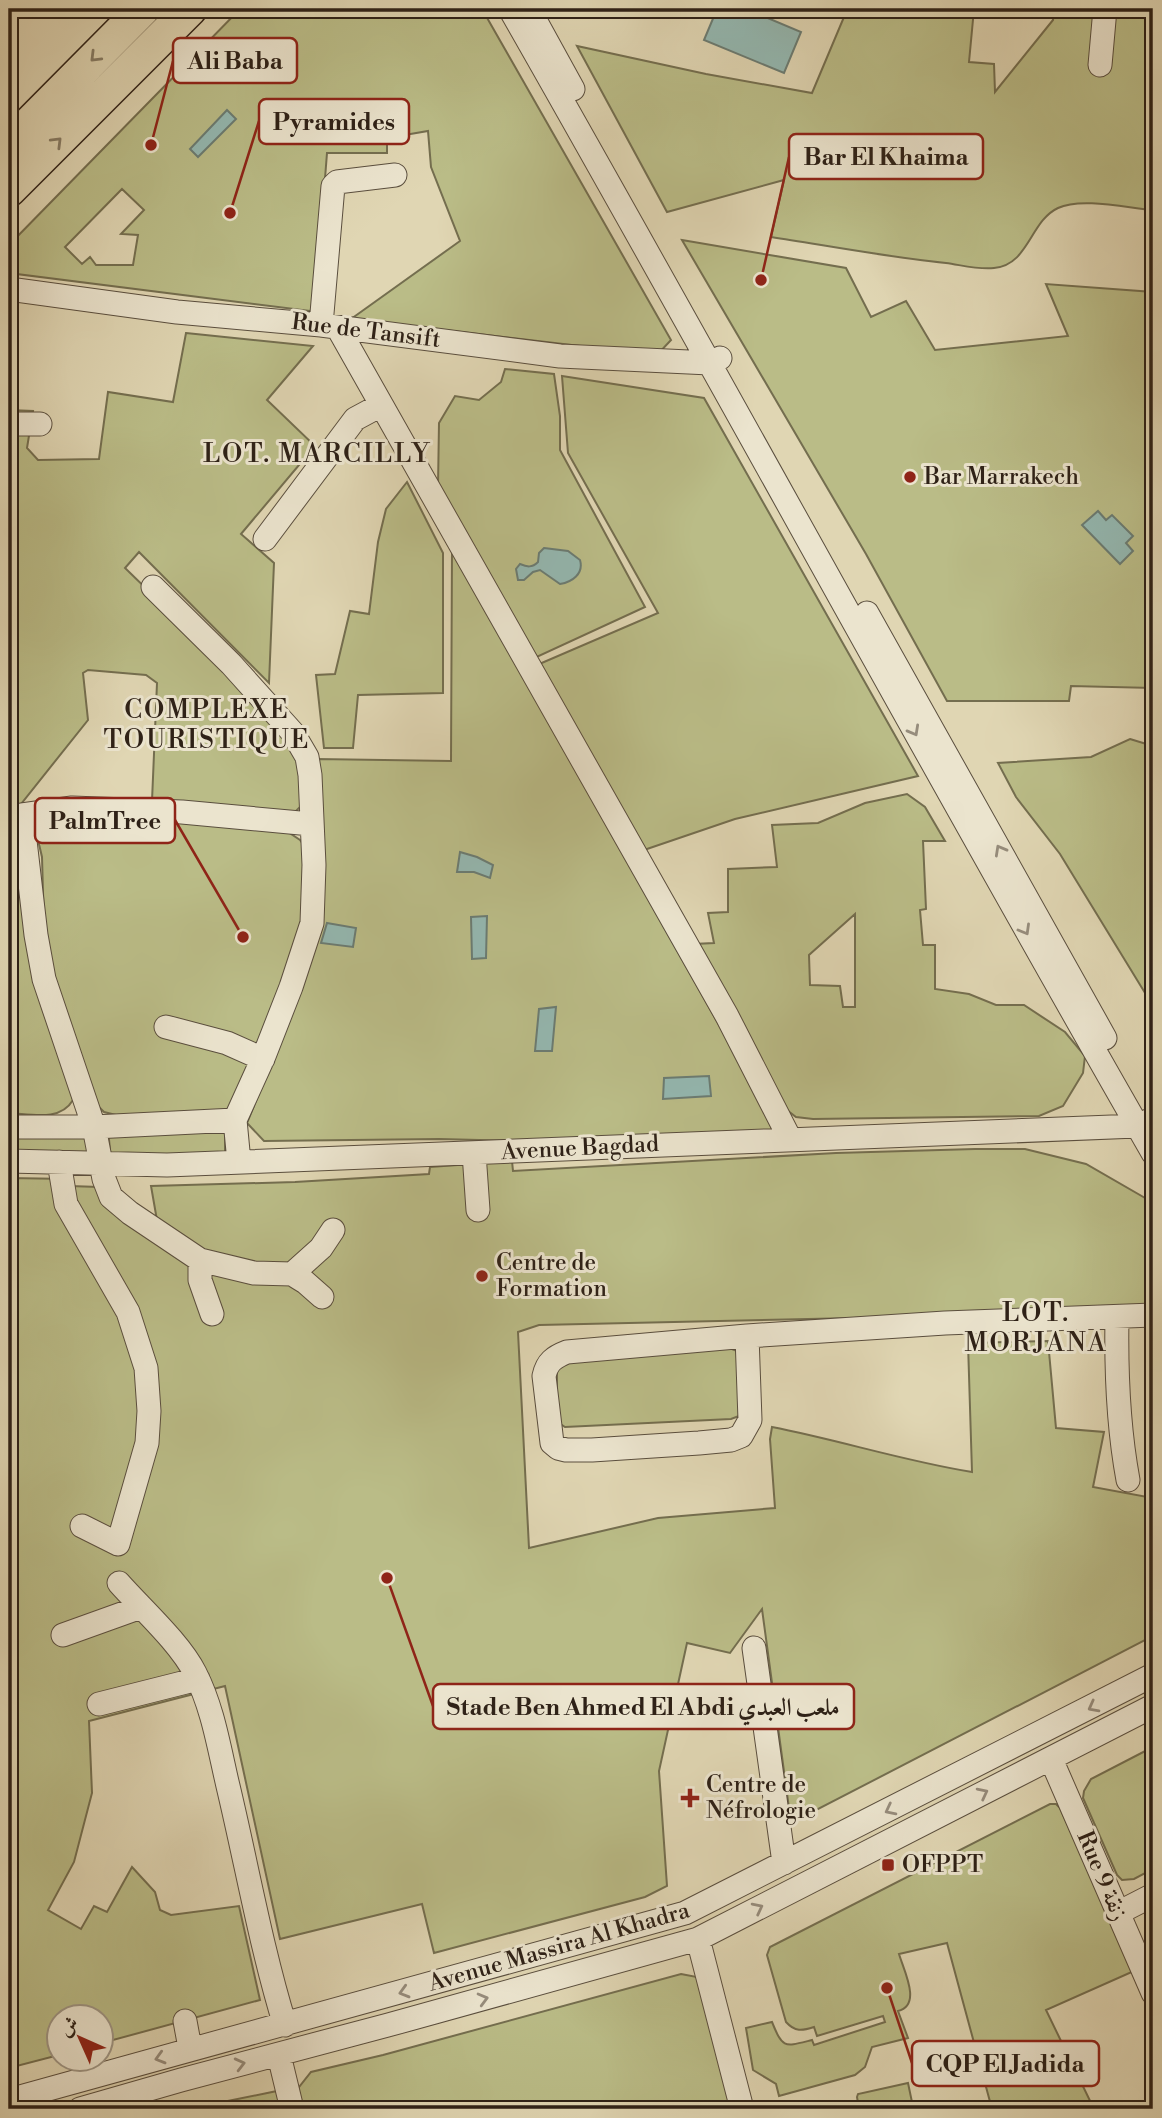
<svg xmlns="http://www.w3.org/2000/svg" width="1162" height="2118" font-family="'Libre Bodoni',Amiri,serif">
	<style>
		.green { fill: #babc87; stroke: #746e4f; stroke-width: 2; fill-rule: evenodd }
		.water { fill: #94b8b1; stroke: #6b7c73; stroke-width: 2 }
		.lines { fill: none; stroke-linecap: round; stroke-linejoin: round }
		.minor-casing { stroke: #5a4e3e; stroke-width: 25 }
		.highway-casing { stroke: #2e2117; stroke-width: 36 }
		.minor { stroke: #ebe4ce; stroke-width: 23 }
		.highway { stroke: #e0d6b3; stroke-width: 33 }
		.oneway { stroke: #877c65 }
		.oneway2 { stroke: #968c7c }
		.poi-dot { fill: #8f2418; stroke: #ebe4ce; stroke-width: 2.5 }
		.labels { text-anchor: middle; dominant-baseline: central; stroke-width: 6; stroke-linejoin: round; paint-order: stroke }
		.street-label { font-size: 23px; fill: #2e2117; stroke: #ebe4ce }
		.poi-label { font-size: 23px; fill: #2e2117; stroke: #ebe4ce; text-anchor: start }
		.quarter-label { font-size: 26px; letter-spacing: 2px; fill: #2e2117; stroke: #ebe4ce }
		.leader { fill: none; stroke: #8f2418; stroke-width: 2.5 }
		.callout-dot { fill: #8f2418; stroke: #ebe4ce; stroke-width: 2.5 }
		.callout { fill: #ebe4ce; stroke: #8f2418; stroke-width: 2.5 }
		.callout-label { font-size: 24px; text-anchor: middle; font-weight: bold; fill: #2e2117 }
	</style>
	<rect width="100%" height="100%" fill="#e0d6b3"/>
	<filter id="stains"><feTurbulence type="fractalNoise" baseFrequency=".00286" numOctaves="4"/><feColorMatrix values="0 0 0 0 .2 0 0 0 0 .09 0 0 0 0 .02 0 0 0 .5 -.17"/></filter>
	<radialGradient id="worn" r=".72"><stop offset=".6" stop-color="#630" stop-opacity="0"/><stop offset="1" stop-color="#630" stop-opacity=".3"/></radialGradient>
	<path class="green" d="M240 9H482L671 340 657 355 351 319 460 241 431 167 428 131 387 138V153H327L315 306 310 311 9 273V245ZM122 189 144 210 121 234 138 235 133 265H96L90 257 82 264 65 247Z
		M823 9H974L969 62 994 64 995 92 1053 20 1054 9H1153V210C1128 208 1081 197 1058 208 1030 221 1029 265 994 268 979 270 961 265 946 263 887 257 829 246 771 237L784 180 667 212 577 46 706 74 812 93 844 17Z
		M682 240 846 268 871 317 906 301 935 350 1068 336 1046 284 1153 292V688L1071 686 1069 701H947L866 554Z
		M186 333 313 346 267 400 315 446 241 534 274 563 269 683 139 552 125 568 201 642 298 753 305 802 292 815 152 801 157 683 146 675 88 670 83 673 88 720 17 809 9 810V410L33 411 27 448 38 460 99 459 108 392 173 402Z
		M505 369 554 374 560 416V450L645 607 528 661 438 487 439 423 455 396 479 400 501 382Z
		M562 376 704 398 918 776 735 819 644 850 530 668 658 613 568 453Z
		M407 482 443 553V693L358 695 353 748H324L316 675 335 674 350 611 369 614 378 542 386 509Z
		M452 549 778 1130 570 1142 439 1139 264 1141 247 1123 301 990 317 759 451 761Z
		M1130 739 1153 746V1006L1060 854 1016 797 998 763 1091 757Z
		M907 794 925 807 945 841H923L926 909 920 910 923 945H935V989L969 994 996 1005H1024L1065 1032 1085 1056 1083 1073 1063 1106 1039 1116 813 1119 796 1117 783 1107 694 944 714 943 708 913 728 912V869L777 867 772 825 818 823 865 803ZM855 914V1007H843L840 986 810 985 809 955Z
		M44 816 279 826 300 840 305 847V921L233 1113 116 1115 104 1112 96 1104 51 966 44 928 42 857 34 823Z
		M9 825 16 831 73 1100C60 1122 31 1114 9 1113Z
		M225 1123V1159L111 1160 108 1129Z
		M9 1136 89 1138 92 1157 9 1155Z
		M975 1149H1025L1086 1164 1152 1202 1153 1305 854 1318 539 1325 518 1332 529 1548 658 1518 775 1508 770 1439 772 1427C839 1440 904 1461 972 1472L968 1343 1048 1341 1056 1428 1104 1432 1093 1487 1153 1498V1636L791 1823 762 1609 730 1653 687 1643 659 1771 667 1886 645 1897 434 1953 422 1904 280 1939 225 1686 89 1721 92 1793 74 1862 48 1910 81 1929 94 1906 107 1912 132 1867 155 1892 160 1910 171 1915 239 1906 260 2000 102 2043V2016H60L59 2055 9 2068V1178L69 1179 70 1186 99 1187 158 1226 151 1186 295 1182 429 1174 430 1167 512 1161 513 1171 836 1153Z
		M729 1348 740 1352 739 1416 731 1419 565 1427 559 1423 557 1416V1363Z
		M1153 1747V1869L1134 1879 1122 1880 1117 1875 1083 1798 1084 1791 1091 1779Z
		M1050 1804H1056L1060 1808 1134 1971 1046 2010 1094 2109H992L947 1943 899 1954C904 1971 922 2005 898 2011L908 2038 872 2047 865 2067 855 2075 779 2096 776 2084 753 2070 746 2028 772 2022C783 2049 784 2047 812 2040L814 2045 885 2022 883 2016 817 2036 814 2027C802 2031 795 2032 786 2022L767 1955 770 1947Z
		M681 1974 697 1977 735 2109H300L296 2091 311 2072 383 2055Z
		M908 2083 913 2107 921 2106 923 2109H859L857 2097 858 2094Z
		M277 2091 280 2109H188Z"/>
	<path class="water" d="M717 9H746L801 32 784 73 704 40Z
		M227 110 236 119 198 157 190 149Z
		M1098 511 1106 520 1112 515 1133 536 1126 543 1133 551 1120 564 1082 525Z
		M544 548 568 551 580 560C584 574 572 582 560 584L540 570 533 572 524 580H518L516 569 520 564C527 567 532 568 538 562L539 553Z
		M460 852 477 857 493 865 490 878 474 872H457Z
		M487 916 486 958 472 959 471 917Z
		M327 923 356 928 353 947 321 943Z
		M556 1007 552 1051H535L539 1009Z
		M709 1076 711 1096 663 1099 664 1078Z"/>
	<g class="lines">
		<defs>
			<path id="minor" d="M510 9C727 389 935 774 1153 1153
				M529 9 573 89
				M1100 65 1105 9
				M9 289 177 312 321 325 560 356 710 363 720 358
				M321 325 333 186 337 182 395 175
				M338 328 727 1016 790 1139
				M9 424H40
				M265 539 355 419 381 405
				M153 587 231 664 293 733 307 757 310 775 314 865 312 923 291 987 264 1056 235 1120 239 1162
				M867 613 1105 1038
				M166 1027 227 1043 263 1059
				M235 1120 94 1127 104 1179 111 1197 130 1213 200 1260 254 1273 292 1274 305 1282 322 1297
				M9 1127H94L44 979 36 935 22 815 72 808 182 812 311 824
				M474 1153 478 1210
				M9 1161 167 1165 1137 1126 1148 1121
				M59 1162 66 1204 128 1312 146 1368 149 1411 147 1443 118 1544 82 1526
				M200 1260V1280L212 1314
				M292 1274 321 1248 333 1230
				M1117 1317C1116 1372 1118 1426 1128 1480
				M747 1336 750 1420 741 1436 731 1440 699 1443 592 1450H566L558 1448 552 1443 544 1376C547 1362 554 1357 567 1352L747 1336 945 1323 1153 1315
				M119 1583C142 1609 180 1643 195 1673 213 1708 219 1748 228 1786 247 1866 261 1947 285 2025
				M63 1635 141 1607
				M754 1648 784 1863
				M99 1704 198 1679
				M1051 1759 1153 1993
				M1118 1913 1153 1895
				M698 1939 742 2109
				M185 2021 190 2048
				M279 2055 292 2109
				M9 2100 685 1913 1153 1675
				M80 2109 181 2080 388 2025 698 1939 1153 1706"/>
			<path id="highway" d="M9 144 143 9
				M9 190 190 9"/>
		</defs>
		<use href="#minor" class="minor-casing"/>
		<use href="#highway" class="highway-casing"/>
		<use href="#minor" class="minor"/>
		<use href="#highway" class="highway"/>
	</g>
	<defs><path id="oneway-chevron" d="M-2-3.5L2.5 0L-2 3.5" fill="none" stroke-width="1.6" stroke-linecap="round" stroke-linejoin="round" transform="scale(1.75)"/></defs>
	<g class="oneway">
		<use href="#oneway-chevron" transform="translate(95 57) rotate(135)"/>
		<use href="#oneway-chevron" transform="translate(57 142) rotate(-45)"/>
	</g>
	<g class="oneway2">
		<use href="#oneway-chevron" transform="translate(914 731) rotate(61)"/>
		<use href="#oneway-chevron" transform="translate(1000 850) rotate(-119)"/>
		<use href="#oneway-chevron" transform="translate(1025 930) rotate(60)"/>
		<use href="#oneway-chevron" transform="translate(1093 1707) rotate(152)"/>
		<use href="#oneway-chevron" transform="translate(983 1793) rotate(-27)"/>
		<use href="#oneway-chevron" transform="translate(890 1810) rotate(153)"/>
		<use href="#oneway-chevron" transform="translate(758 1908) rotate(-27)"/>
		<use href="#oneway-chevron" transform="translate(404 1992) rotate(164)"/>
		<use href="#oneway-chevron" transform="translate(483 1999) rotate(-15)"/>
		<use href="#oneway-chevron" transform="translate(160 2058) rotate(164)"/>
		<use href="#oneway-chevron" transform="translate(240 2064) rotate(-14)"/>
	</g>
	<g class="poi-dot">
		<circle cx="910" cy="477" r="7"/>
		<circle cx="482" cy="1276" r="7"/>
		<path d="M686.5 1787.5h7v7h7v7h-7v7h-7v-7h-7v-7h7z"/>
		<rect x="881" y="1858" width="14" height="14" rx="3.5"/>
	</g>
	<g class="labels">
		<g class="street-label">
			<text transform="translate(366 331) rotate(7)">Rue de Tansift</text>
			<text transform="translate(580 1148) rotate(-3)">Avenue Bagdad</text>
			<text transform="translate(1102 1876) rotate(67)">Rue 9 زنقة</text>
			<text transform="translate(559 1947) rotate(-16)">Avenue Massira Al Khadra</text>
		</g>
		<g class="poi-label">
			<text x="924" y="477">Bar Marrakech</text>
			<text x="496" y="1263">Centre de<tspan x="496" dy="26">Formation</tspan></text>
			<text x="706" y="1785">Centre de<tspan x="706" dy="26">Néfrologie</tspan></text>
			<text x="902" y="1865">OFPPT</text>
		</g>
		<g class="quarter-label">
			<text x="317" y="454">LOT. MARCILLY</text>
			<text x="207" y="710">COMPLEXE<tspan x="207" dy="30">TOURISTIQUE</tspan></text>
			<text x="1036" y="1313">LOT.<tspan x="1036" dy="30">MORJANA</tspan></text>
		</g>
	</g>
	<path class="leader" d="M151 145L173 61M230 213L259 121M761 280L789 157M243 937L175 820M387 1578L433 1706M887 1988L912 2063"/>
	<g class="callout-dot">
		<circle cx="151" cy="145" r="7"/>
		<circle cx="230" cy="213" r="7"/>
		<circle cx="761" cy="280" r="7"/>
		<circle cx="243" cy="937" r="7"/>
		<circle cx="387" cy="1578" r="7"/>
		<circle cx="887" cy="1988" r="7"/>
	</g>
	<g class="callout">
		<rect x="173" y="38" width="124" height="45" rx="7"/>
		<rect x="259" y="99" width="150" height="45" rx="7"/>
		<rect x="789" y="134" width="194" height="45" rx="7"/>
		<rect x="35" y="798" width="140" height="45" rx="7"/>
		<rect x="433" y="1684" width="421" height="45" rx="7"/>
		<rect x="912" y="2041" width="187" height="45" rx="7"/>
	</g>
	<g class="callout-label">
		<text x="235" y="69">Ali Baba</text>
		<text x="334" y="130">Pyramides</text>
		<text x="886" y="165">Bar El Khaima</text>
		<text x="105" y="829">PalmTree</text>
		<text x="643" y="1715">Stade Ben Ahmed El Abdi ملعب العبدي</text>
		<text x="1005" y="2072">CQP El Jadida</text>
	</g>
	<rect width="1162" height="2118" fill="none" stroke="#e0d6b3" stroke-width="35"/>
	<rect x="10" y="10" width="1141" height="2097" fill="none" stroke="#2e2117" stroke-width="3.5"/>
	<rect x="18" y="18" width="1127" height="2083" fill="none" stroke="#2e2117" stroke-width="2"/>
	<g transform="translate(80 2038) rotate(315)"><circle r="33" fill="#ebe4ce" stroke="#9f9685" stroke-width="2"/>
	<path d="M0-5L12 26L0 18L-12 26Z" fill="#8f2418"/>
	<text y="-10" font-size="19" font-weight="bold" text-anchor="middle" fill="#2e2117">ش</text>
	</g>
	<rect width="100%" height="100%" filter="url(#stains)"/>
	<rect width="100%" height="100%" fill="url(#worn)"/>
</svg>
